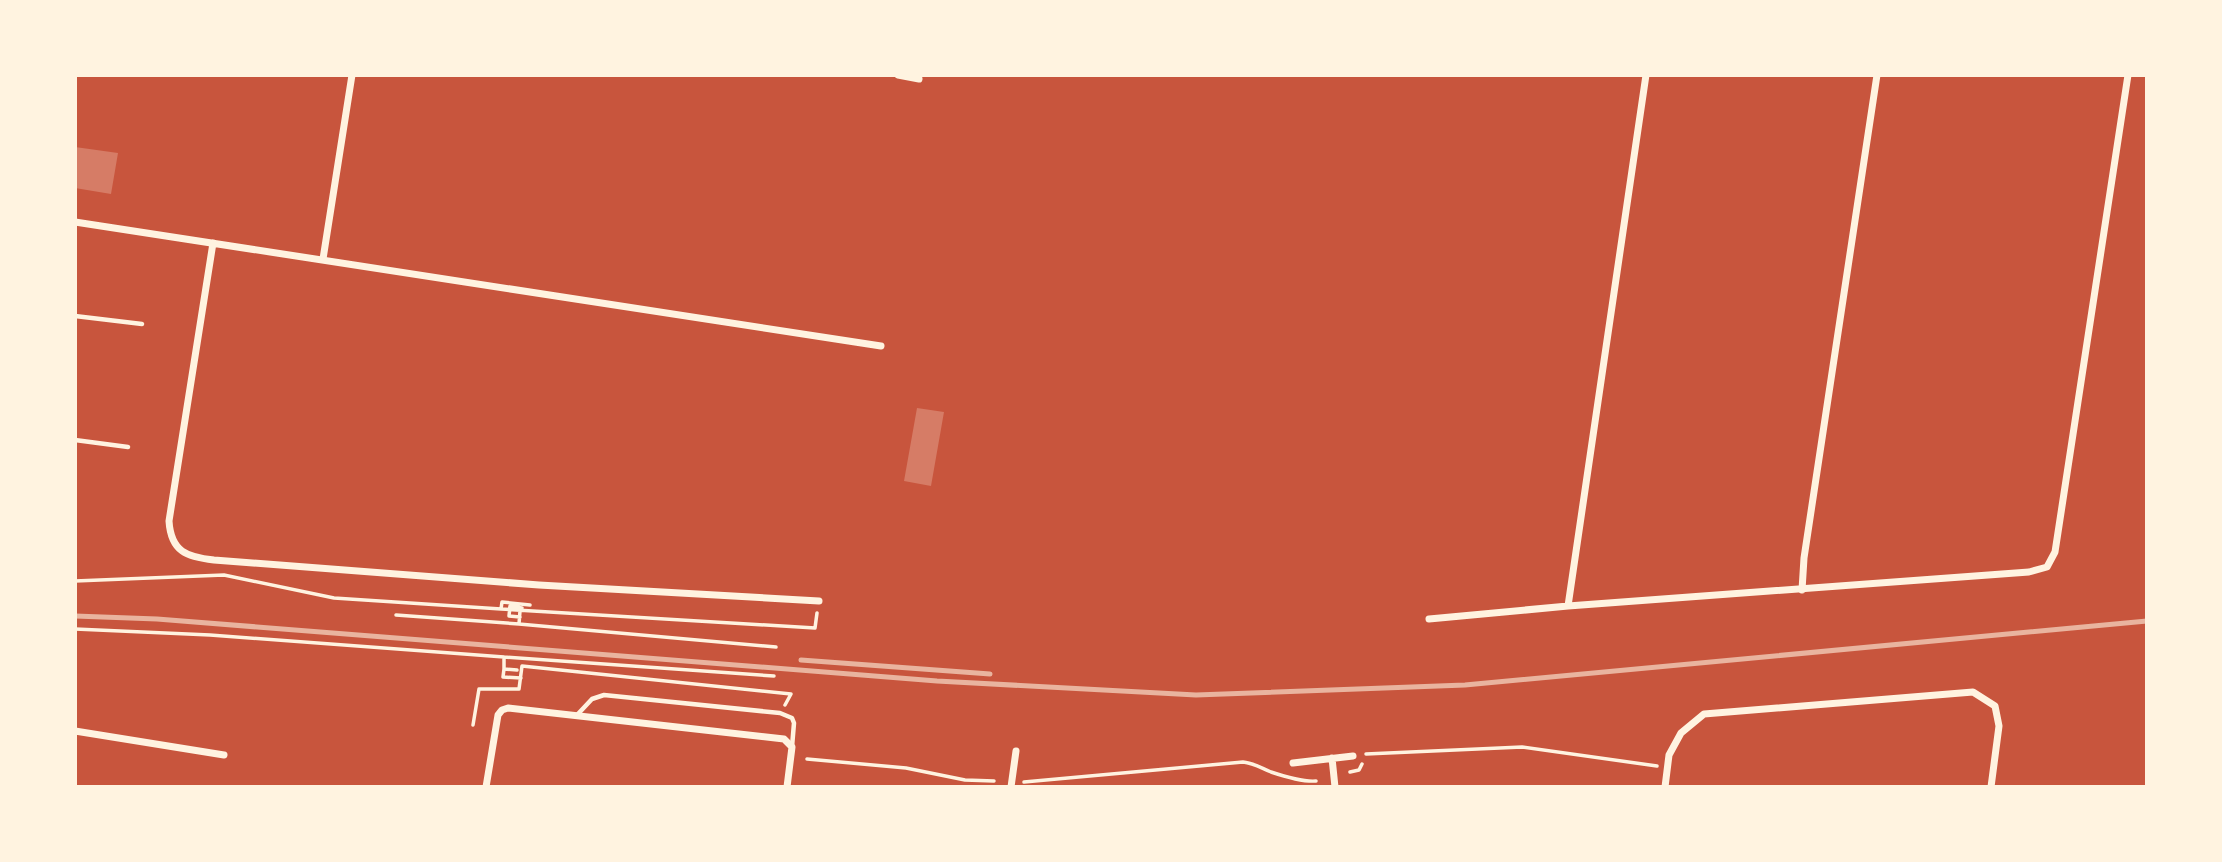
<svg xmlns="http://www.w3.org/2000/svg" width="2222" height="862" font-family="'Varela Round',sans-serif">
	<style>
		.building { fill: #d67c66 }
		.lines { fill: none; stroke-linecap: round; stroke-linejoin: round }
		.path { stroke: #fff3e0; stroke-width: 3.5 }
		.service { stroke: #fff3e0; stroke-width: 4.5 }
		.minor { stroke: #fff3e0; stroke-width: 7 }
		.rail { stroke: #e9b49f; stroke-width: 5 }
	</style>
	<rect width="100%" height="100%" fill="#c8553d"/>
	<path class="building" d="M75 147 118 153 111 194 75 188Z
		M917 408 944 412 931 486 904 481Z"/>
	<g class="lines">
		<path class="path" d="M75 581 224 575 334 598 501 609
			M530 605 502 602 501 609 815 628 817 613
			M520 611 519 624 776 647
			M396 615 519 624
			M520 617 509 616 510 606 522 608
			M75 629 210 635 504 657V669
			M504 657 774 676
			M517 670 504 669 503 677 521 678
			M473 725 479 689H519L522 666 791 694 785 705
			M1366 754 1522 747 1657 766
			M807 759 906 768 965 780 994 781
			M1350 772 1359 770 1362 764
			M1024 782 1243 762C1254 763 1261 768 1271 772 1283 776 1304 782 1316 781"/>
		<path class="service" d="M75 316 142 324
			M75 440 128 447
			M577 715 592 699 604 695 780 713 792 718 794 723 792 747"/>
		<path class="minor" d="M898 75 919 79
			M75 222 881 346
			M213 243 169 521C171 552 187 557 214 560L539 585 819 601
			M323 259 352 75
			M1802 590 1804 558 1877 75
			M1568 606 1646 75
			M1429 619 1568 606 2029 572 2047 567 2055 552 2128 75
			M75 731 224 755
			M1332 758 1335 787
			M1293 763 1353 756
			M486 787 498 715 502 710 508 708 784 739 792 747 787 787
			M1011 787 1016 751
			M1665 787 1669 755 1681 733 1704 714 1973 692 1995 706 1999 726 1991 787"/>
		<path class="rail" d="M75 616 157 619 937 681 1196 695 1465 685 2147 621
			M801 660 990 674"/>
	</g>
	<rect width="2222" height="862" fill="none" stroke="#fff3e0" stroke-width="154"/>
</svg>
